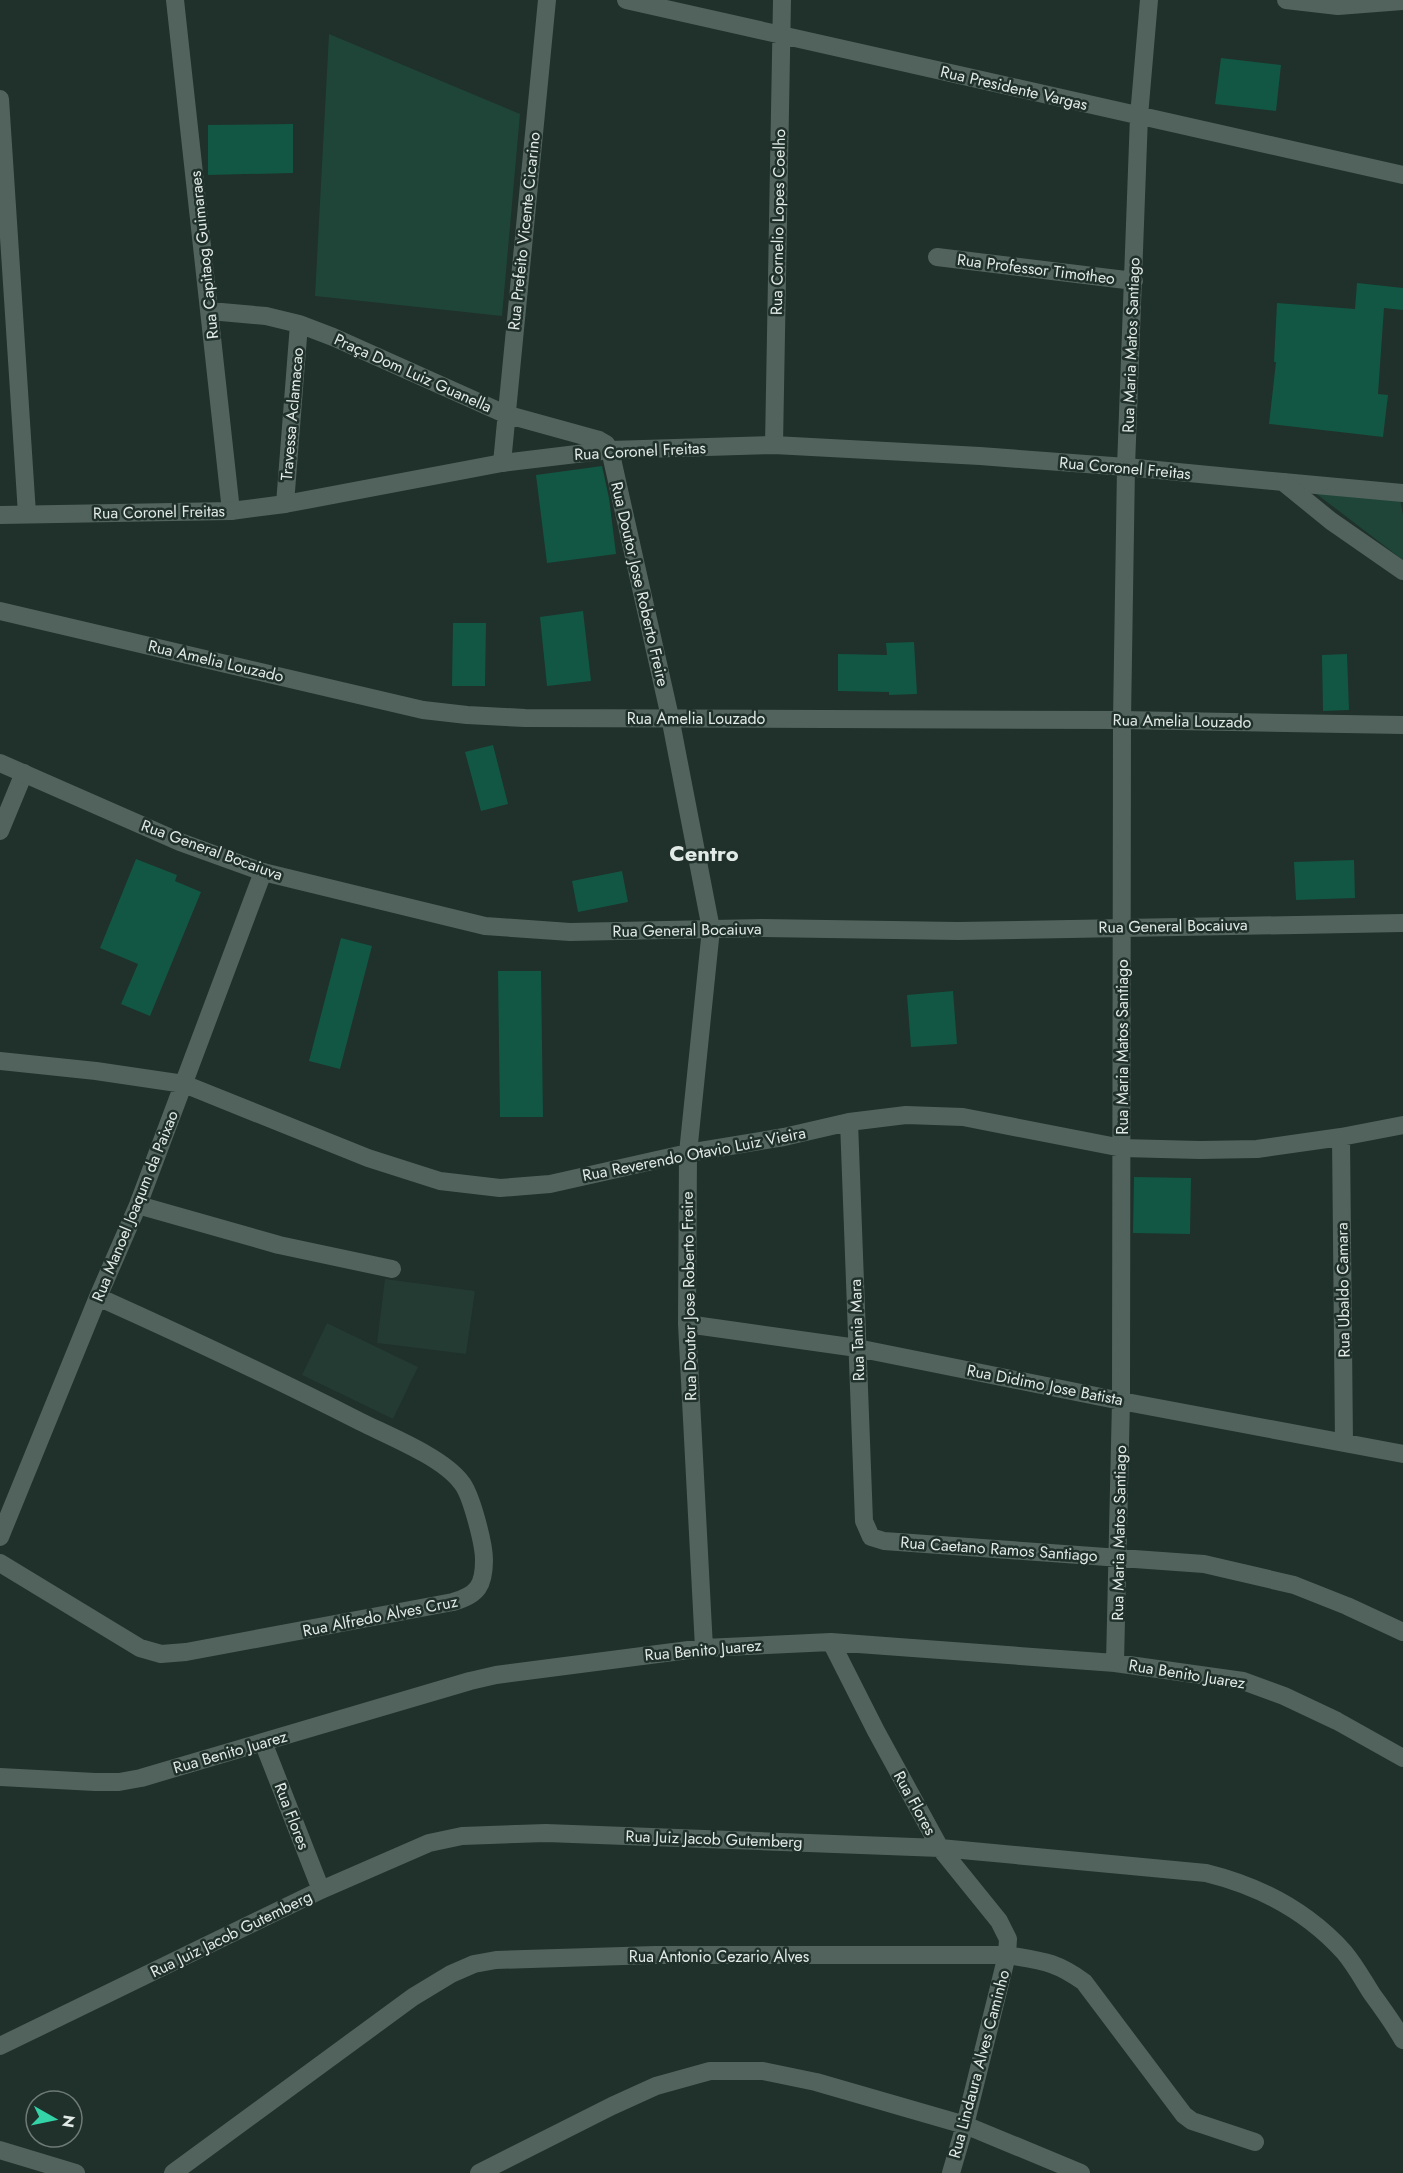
<svg xmlns="http://www.w3.org/2000/svg" width="1403" height="2173" font-family="Jost,sans-serif">
	<style>
		.built { fill: #233b32 }
		.green { fill: #1f4538 }
		.building { fill: #125743 }
		.lines { fill: none; stroke-linecap: round; stroke-linejoin: round }
		.street { stroke: #51635c; stroke-width: 18 }
		.secondary { stroke: #51635c; stroke-width: 18 }
		.labels { text-anchor: middle; dominant-baseline: central; stroke-width: 5; stroke-linejoin: round; paint-order: stroke }
		.street-label { font-size: 16px; fill: #e1eae6; stroke: #20302a }
		.district-label { font-size: 22px; font-weight: bold; fill: #e1eae6; stroke: #20302a }
	</style>
	<rect width="100%" height="100%" fill="#20302a"/>
	<path class="built" d="M385 1279 475 1291 466 1354 377 1343Z
		M327 1323 418 1367 393 1419 302 1375Z"/>
	<path class="green" d="M329 34 520 114 502 316 315 296Z
		M1314 492 1400 499 1403 515V560Z"/>
	<path class="building" d="M1221 58 1281 65 1276 111 1215 104Z
		M293 124V173L208 175V125Z
		M1357 283 1403 288V310L1384 308 1378 394 1388 395 1383 437 1269 424 1276 362H1274L1277 303 1355 309Z
		M602 466 609 498 616 554 547 563 536 475Z
		M583 611 591 681 547 686 540 617Z
		M453 623H486L485 686H452Z
		M914 642 917 694 889 695V692L838 691V654L887 655 886 643Z
		M1347 654 1349 710 1323 711 1322 655Z
		M493 745 508 804 481 811 465 752Z
		M136 859 177 875 175 881 201 892 150 1016 121 1004 138 964 100 948Z
		M1354 860 1355 898 1296 900 1294 862Z
		M622 871 628 902 578 912 572 881Z
		M341 938 372 946 340 1069 309 1061Z
		M498 971H541L543 1117H500Z
		M953 991 957 1044 911 1047 907 995Z
		M1134 1177 1191 1178 1190 1234 1133 1233Z"/>
	<g class="lines">
		<path class="street" d="M175 0 231 511
			M626 0 1403 175
			M1286 0 1338 6 1403 1
			M0 99 27 514
			M937 257 1134 281
			M210 311 266 316 299 324 333 337 505 414 599 440 606 444 610 450 670 717 711 929 688 1153 687 1324 704 1648
			M774 445 782 0
			M502 463 547 0
			M1283 482 1403 493
			M285 504 299 324
			M0 831 24 773
			M0 1061 96 1071 184 1084 368 1158 440 1181 500 1188 550 1184 688 1153 784 1137 849 1122 906 1115 963 1117 1122 1148 1200 1150 1257 1149 1341 1137 1403 1125
			M849 1122 864 1521 871 1537 884 1541 1204 1564 1294 1585 1347 1606 1403 1632
			M1341 1137 1344 1443
			M138 1205 279 1245 392 1269
			M687 1324 857 1348 1121 1401 1403 1454
			M0 1537 98 1297 138 1205 263 872
			M0 1563 140 1648 161 1654 186 1652 453 1602C478 1595 484 1585 484 1560 484 1544 471 1493 461 1482 442 1457 389 1436 361 1422 274 1378 187 1337 98 1297
			M831 1642 876 1731 940 1848 999 1921 1008 1939 1007 1955 965 2125 951 2173
			M1115 1663 1121 1401 1122 720 1126 467 1139 116 1149 0
			M263 1742 321 1890
			M0 1777 95 1782H119L141 1778 470 1681 496 1675 704 1648 831 1642 1115 1663 1243 1681 1284 1696 1337 1721 1403 1758
			M0 2046 321 1890 429 1843 462 1836 546 1833 940 1848 1206 1873C1259 1886 1307 1911 1344 1952 1355 1965 1363 1980 1372 1994 1383 2009 1394 2024 1403 2040
			M0 2150 76 2173
			M173 2173 413 1997 451 1974 474 1964 496 1960 655 1955H1007C1042 1961 1055 1961 1084 1982L1184 2115 1192 2121 1255 2142
			M479 2173 612 2106 656 2086 710 2071H763L816 2082 965 2125 1081 2173"/>
		<path class="secondary" d="M0 515 231 511 285 504 502 463 610 450 774 445 980 456 1126 467 1283 482 1331 521 1403 571
			M0 611 423 710 467 715 525 718 1122 720 1403 725
			M0 763 180 842 263 872 485 926 570 932 761 928 958 931 1403 923"/>
	</g>
	<g class="labels">
		<g class="street-label">
			<text transform="translate(1014 88) rotate(13)">Rua Presidente Vargas</text>
			<text transform="translate(778 222) rotate(-89)">Rua Cornelio Lopes Coelho</text>
			<text transform="translate(524 231) rotate(-84)">Rua Prefeito Vicente Cicarino</text>
			<text transform="translate(204 255) rotate(-96)">Rua Capitaog Guimaraes</text>
			<text transform="translate(1036 269) rotate(7)">Rua Professor Timotheo</text>
			<text transform="translate(1131 345) rotate(-88)">Rua Maria Matos Santiago</text>
			<text transform="translate(413 373) rotate(24)">Praça Dom Luiz Guanella</text>
			<text transform="translate(292 414) rotate(-85)">Travessa Aclamacao</text>
			<text transform="translate(640 451) rotate(-3)">Rua Coronel Freitas</text>
			<text transform="translate(1125 468) rotate(5)">Rua Coronel Freitas</text>
			<text transform="translate(159 512) rotate(-1)">Rua Coronel Freitas</text>
			<text transform="translate(640 584) rotate(77)">Rua Doutor Jose Roberto Freire</text>
			<text transform="translate(216 661) rotate(13)">Rua Amelia Louzado</text>
			<text x="696" y="718">Rua Amelia Louzado</text>
			<text transform="translate(1182 721) rotate(1)">Rua Amelia Louzado</text>
			<text transform="translate(212 850) rotate(20)">Rua General Bocaiuva</text>
			<text transform="translate(1173 926) rotate(-1)">Rua General Bocaiuva</text>
			<text transform="translate(687 930) rotate(-1)">Rua General Bocaiuva</text>
			<text transform="translate(1122 1047) rotate(-90)">Rua Maria Matos Santiago</text>
			<text transform="translate(694 1154) rotate(-11)">Rua Reverendo Otavio Luiz Vieira</text>
			<text transform="translate(135 1206) rotate(-68)">Rua Manoel Joaqum da Paixao</text>
			<text transform="translate(1343 1290) rotate(-91)">Rua Ubaldo Camara</text>
			<text transform="translate(689 1296) rotate(-91)">Rua Doutor Jose Roberto Freire</text>
			<text transform="translate(857 1330) rotate(-92)">Rua Tania Mara</text>
			<text transform="translate(1045 1385) rotate(11)">Rua Didimo Jose Batista</text>
			<text transform="translate(1119 1533) rotate(-89)">Rua Maria Matos Santiago</text>
			<text transform="translate(999 1549) rotate(4)">Rua Caetano Ramos Santiago</text>
			<text transform="translate(380 1616) rotate(-11)">Rua Alfredo Alves Cruz</text>
			<text transform="translate(703 1650) rotate(-5)">Rua Benito Juarez</text>
			<text transform="translate(1187 1674) rotate(9)">Rua Benito Juarez</text>
			<text transform="translate(230 1752) rotate(-16)">Rua Benito Juarez</text>
			<text transform="translate(915 1803) rotate(61)">Rua Flores</text>
			<text transform="translate(292 1816) rotate(69)">Rua Flores</text>
			<text transform="translate(714 1839) rotate(2)">Rua Juiz Jacob Gutemberg</text>
			<text transform="translate(231 1934) rotate(-26)">Rua Juiz Jacob Gutemberg</text>
			<text x="719" y="1956">Rua Antonio Cezario Alves</text>
			<text transform="translate(979 2064) rotate(-75)">Rua Lindaura Alves Caminho</text>
		</g>
		<g class="district-label">
			<text x="704" y="853">Centro</text>
		</g>
	</g>
	<g transform="translate(54 2119) rotate(99)"><circle r="28" fill="#20302a" stroke="#6d7a75" stroke-width="1.5"/>
	<path d="M0-4.5L10 22L0 15L-10 22Z" fill="#34d4a8"/>
	<text y="-9" font-size="16" font-weight="bold" text-anchor="middle" fill="#e1eae6">N</text>
	</g>
</svg>
